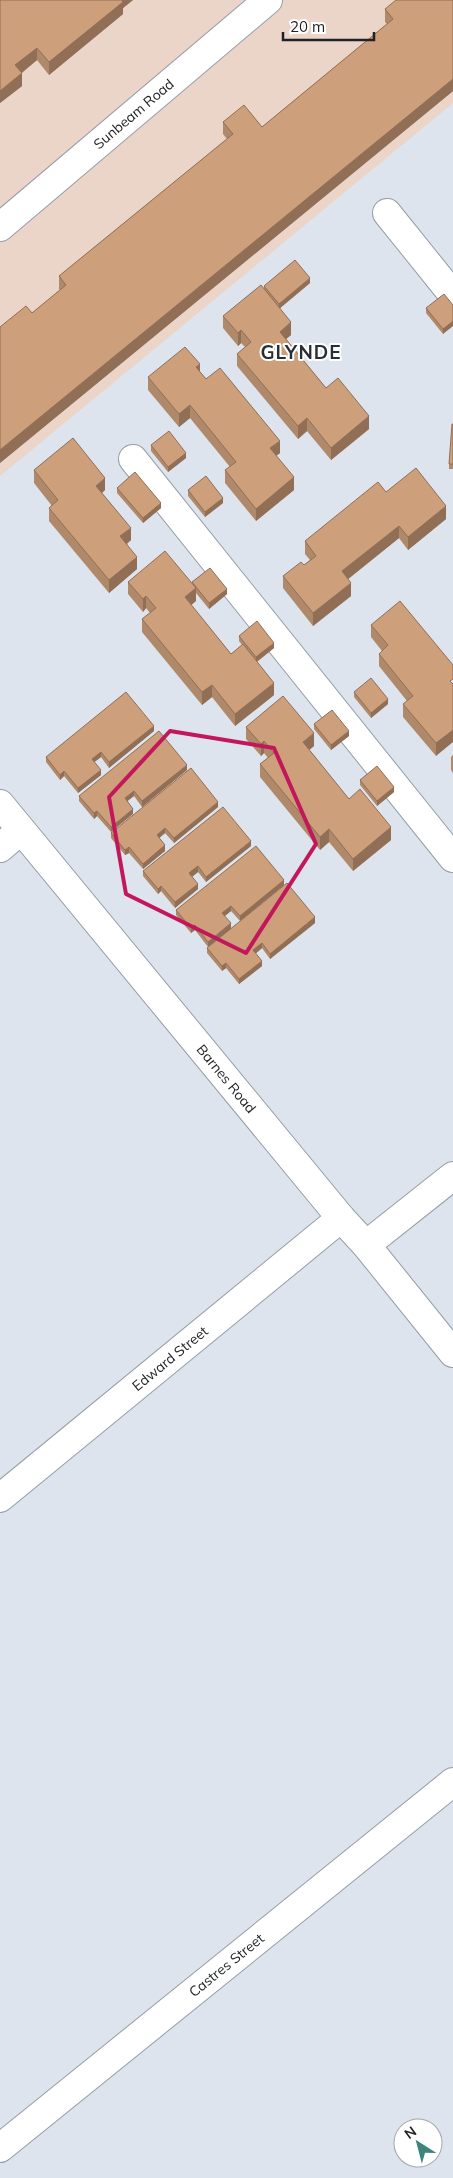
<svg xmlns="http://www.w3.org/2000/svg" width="453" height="2178" font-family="Mulish,sans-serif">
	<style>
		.commercial { fill: #ebd4c8 }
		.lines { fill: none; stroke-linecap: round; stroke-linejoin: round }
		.minor-casing { stroke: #979da6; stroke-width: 30 }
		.minor { stroke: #fff; stroke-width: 28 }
		.wall { fill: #b0896a }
		.shaded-wall { fill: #906f56 }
		.building { fill: #cd9f7b; stroke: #906f56 }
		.marked { fill: none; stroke: #c2185b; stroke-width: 4; stroke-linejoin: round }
		.labels { text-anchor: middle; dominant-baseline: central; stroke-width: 4; stroke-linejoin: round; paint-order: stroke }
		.street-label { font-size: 14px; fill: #202326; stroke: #fff }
		.district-label { font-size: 19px; font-weight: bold; letter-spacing: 1px; fill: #292e35; stroke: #fff }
	</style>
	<rect width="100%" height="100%" fill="#dde4ed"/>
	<path class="commercial" d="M0 0H453V103L0 476Z"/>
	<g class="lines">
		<defs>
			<g id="minor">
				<path d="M387 213 453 295"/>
				<path id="s1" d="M0 227 268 0"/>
				<path d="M133 459 453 858"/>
				<path id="s2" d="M0 804 341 1218 366 1245 453 1353"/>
				<path d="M0 848 21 830"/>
				<path d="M366 1245 453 1176"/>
				<path id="s3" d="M0 1498 341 1218"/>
				<path id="s4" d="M0 2148 453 1782"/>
			</g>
		</defs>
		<use href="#minor" class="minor-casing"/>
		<use href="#minor" class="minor"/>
	</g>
	<path class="wall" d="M0 0H133L123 8V14L49 75 37 60 22 73V86L0 103Z
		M453 0V91L0 463V327L32 313 60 290 59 289V276L227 139 223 134V122L262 127 387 24 385 22V9Z
		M310 283 280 308 291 335 286 339 326 388 369 429 331 460 307 431 298 439 237 366V354L245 347 241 343 238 346 223 328V316L264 289V286Z
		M453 305 443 334 426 313V308Z
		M200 372 206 379 280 453 276 456 294 490 256 521 225 483V470L230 467 190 418 179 427 148 390V377Z
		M453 424V469H449V464Z
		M151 445 186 458 168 472 151 451Z
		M34 470 105 490 102 493 131 540 127 544 137 569 109 593 49 521V508L52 506 34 483Z
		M117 488 161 508 143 523 117 493Z
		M188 490 223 503 205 517 188 496Z
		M386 492 446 519 408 550 399 538 348 579 351 596 313 626 283 588V576L304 565 310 560 305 554V541Z
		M128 582 192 583 227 594 209 609 196 593V601L191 605 231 654 242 645 239 641V636L274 648 257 662 274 695 235 726 212 697 202 705 142 632V619L150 613 146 608 143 612 128 594Z
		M371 625 453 665 436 756 403 717V704L407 701 379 666V654L382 651 371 637Z
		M354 692 388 704 371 718 354 697Z
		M314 724 349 736 331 750 314 729Z
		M246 727 314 746 309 750 349 799 391 840 353 871 329 842 320 850 260 777V764L268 758 264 753 261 756 246 739Z
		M154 731 109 768 101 757 94 762 101 775 78 793 64 776 60 780 46 762V757Z
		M453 755V773L451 770V757Z
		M187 770 142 807 134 796 127 801 111 832 97 816 94 819 79 801V796Z
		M360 780 394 792 377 806 360 785Z
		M218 807 174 843 165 833 159 838 165 851 143 869 129 853 125 855 111 838V833Z
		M251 846 206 882 198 872 192 877 198 889 175 908 161 891 158 894 143 876V871Z
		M284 885 240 921 231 911 225 916 208 947 195 930 191 933 176 915V910Z
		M315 923 270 959 262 948 255 954 262 966 239 984 226 968 222 971 207 953V948Z"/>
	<path class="shaded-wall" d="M120 0H133L123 8V14L49 75V62Z
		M37 48V60L15 78V65Z
		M22 73V86L0 103V91Z
		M453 79V91L0 463V450Z
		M310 278V283L279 309V304Z
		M453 321V326L443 334V329Z
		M291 322V335L280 344V332Z
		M241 330V343L238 346V333Z
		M200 364V377L196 367Z
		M190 405V418L179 427V414Z
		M369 416V429L331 460V448Z
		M307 418V431L298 439V426Z
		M280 441V453L270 461V448Z
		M186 453V458L168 472V467Z
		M294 477V490L256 521V509Z
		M105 478V490L96 498V486Z
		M223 498V503L205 517V512Z
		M161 503V508L143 523V518Z
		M446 506V519L408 550V537Z
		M399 526V538L342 584V571Z
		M131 528V540L120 549V536Z
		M137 557V569L109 593V580Z
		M351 583V596L313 626V613Z
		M196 588V601L185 610V597Z
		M227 589V594L209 609V603Z
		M146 596V608L143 612V599Z
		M274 643V648L256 662V657Z
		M274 683V695L235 726V714Z
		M212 685V697L202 705V692Z
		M388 699V704L371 718V713Z
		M154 726V731L109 768V762Z
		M453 730V742L436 756V743Z
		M349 731V736L331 750V745Z
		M314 733V746L303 755V742Z
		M264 741V753L261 756V744Z
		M101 752V757L92 764V759Z
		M187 765V770L142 807V801Z
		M101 770V775L78 793V788Z
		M64 771V776L60 780V775Z
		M394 787V792L377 806V801Z
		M134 791V796L125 803V798Z
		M218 802V807L174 843V838Z
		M133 809V814L111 832V827Z
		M97 811V816L94 819V813Z
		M391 827V840L353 871V859Z
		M165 828V833L157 840V835Z
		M329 829V842L320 850V837Z
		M251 841V846L206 882V877Z
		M165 845V851L143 869V864Z
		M129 847V853L125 855V850Z
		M198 866V872L189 879V873Z
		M284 880V885L240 921V916Z
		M198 884V889L175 908V902Z
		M161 886V891L158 894V889Z
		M231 906V911L222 918V913Z
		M315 917V923L270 959V954Z
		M231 923V929L208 947V942Z
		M195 925V930L191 933V928Z
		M262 943V948L253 956V950Z
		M262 961V966L239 984V979Z
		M226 963V968L222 971V966Z"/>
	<path class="building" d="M0 0H122L123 2 49 62 37 48 15 65 22 73 0 91Z
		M396 0H453V79L0 450V327L26 306 32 313 66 285 59 276 233 134 223 122 244 105 262 127 393 19 385 9Z
		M295 260 310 278 279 304 264 286Z
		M261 285 291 322 280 332 326 388 338 378 369 416 331 448 307 418 298 426 237 354 251 342 241 330 238 333 223 316Z
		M444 294 453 305V321L443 329 426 308Z
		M185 347 200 364 196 367 206 379 220 368 280 441 270 448 294 477 256 509 225 470 236 462 190 405 179 414 148 377Z
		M452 424H453V464H449Z
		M169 431 186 453 168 467 151 445Z
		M73 438 105 478 96 486 131 528 120 536 137 557 109 580 49 508 58 500 34 470Z
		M416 468 446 506 408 537 399 526 342 571 351 583 313 613 283 576 301 562 304 565 316 556 305 541 378 482 386 492Z
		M135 472 161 503 143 518 117 488Z
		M206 476 223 498 205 512 188 490Z
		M165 551 196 588 185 597 231 654 243 644 274 683 235 714 212 685 202 692 142 619 156 608 146 596 143 599 128 582Z
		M210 568 227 589 209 603 192 582Z
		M400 601 453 665V679L450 681 453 684V730L436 743 403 704 413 696 379 654 388 645 371 625Z
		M257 621 274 643 256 657 239 636Z
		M371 678 388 699 371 713 354 692Z
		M126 692 154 726 109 762 101 752 92 759 101 770 78 788 64 771 60 775 46 757Z
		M283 696 314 733 303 742 349 799 360 789 391 827 353 859 329 829 320 837 260 764 274 753 264 741 261 744 246 727Z
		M332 710 349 731 331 745 314 724Z
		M159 731 187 765 142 801 134 791 125 798 133 809 111 827 97 811 94 813 79 796Z
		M377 766 394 787 377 801 360 780Z
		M191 768 218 802 174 838 165 828 157 835 165 845 143 864 129 847 125 850 111 833Z
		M223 807 251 841 206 877 198 866 189 873 198 884 175 902 161 886 158 889 143 871Z
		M256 846 284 880 240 916 231 906 222 913 231 923 208 942 195 925 191 928 176 910Z
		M287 883 315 917 270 954 262 943 253 950 262 961 239 979 226 963 222 966 207 948Z"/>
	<path class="marked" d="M170 731 274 748 316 844 246 953 126 894 109 797Z"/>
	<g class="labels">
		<g class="street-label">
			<text stroke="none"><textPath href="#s1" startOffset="175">Sunbeam Road</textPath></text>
			<text stroke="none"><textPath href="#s2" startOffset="356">Barnes Road</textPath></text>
			<text stroke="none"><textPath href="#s3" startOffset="220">Edward Street</textPath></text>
			<text stroke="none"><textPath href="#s4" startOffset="291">Castres Street</textPath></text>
		</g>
		<g class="district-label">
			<text x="301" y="352">GLYNDE</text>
		</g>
	</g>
	<g transform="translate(418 2143) rotate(324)"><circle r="24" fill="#ffffff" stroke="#a6a7a8"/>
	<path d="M0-4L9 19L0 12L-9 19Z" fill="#3d847b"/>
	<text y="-8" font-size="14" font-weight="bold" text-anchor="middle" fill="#202326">N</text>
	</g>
	<path d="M283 32v8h91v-8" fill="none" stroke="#202326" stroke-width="2.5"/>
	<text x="290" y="32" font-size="15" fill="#202326" stroke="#ffffff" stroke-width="4" paint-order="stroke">20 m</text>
</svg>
